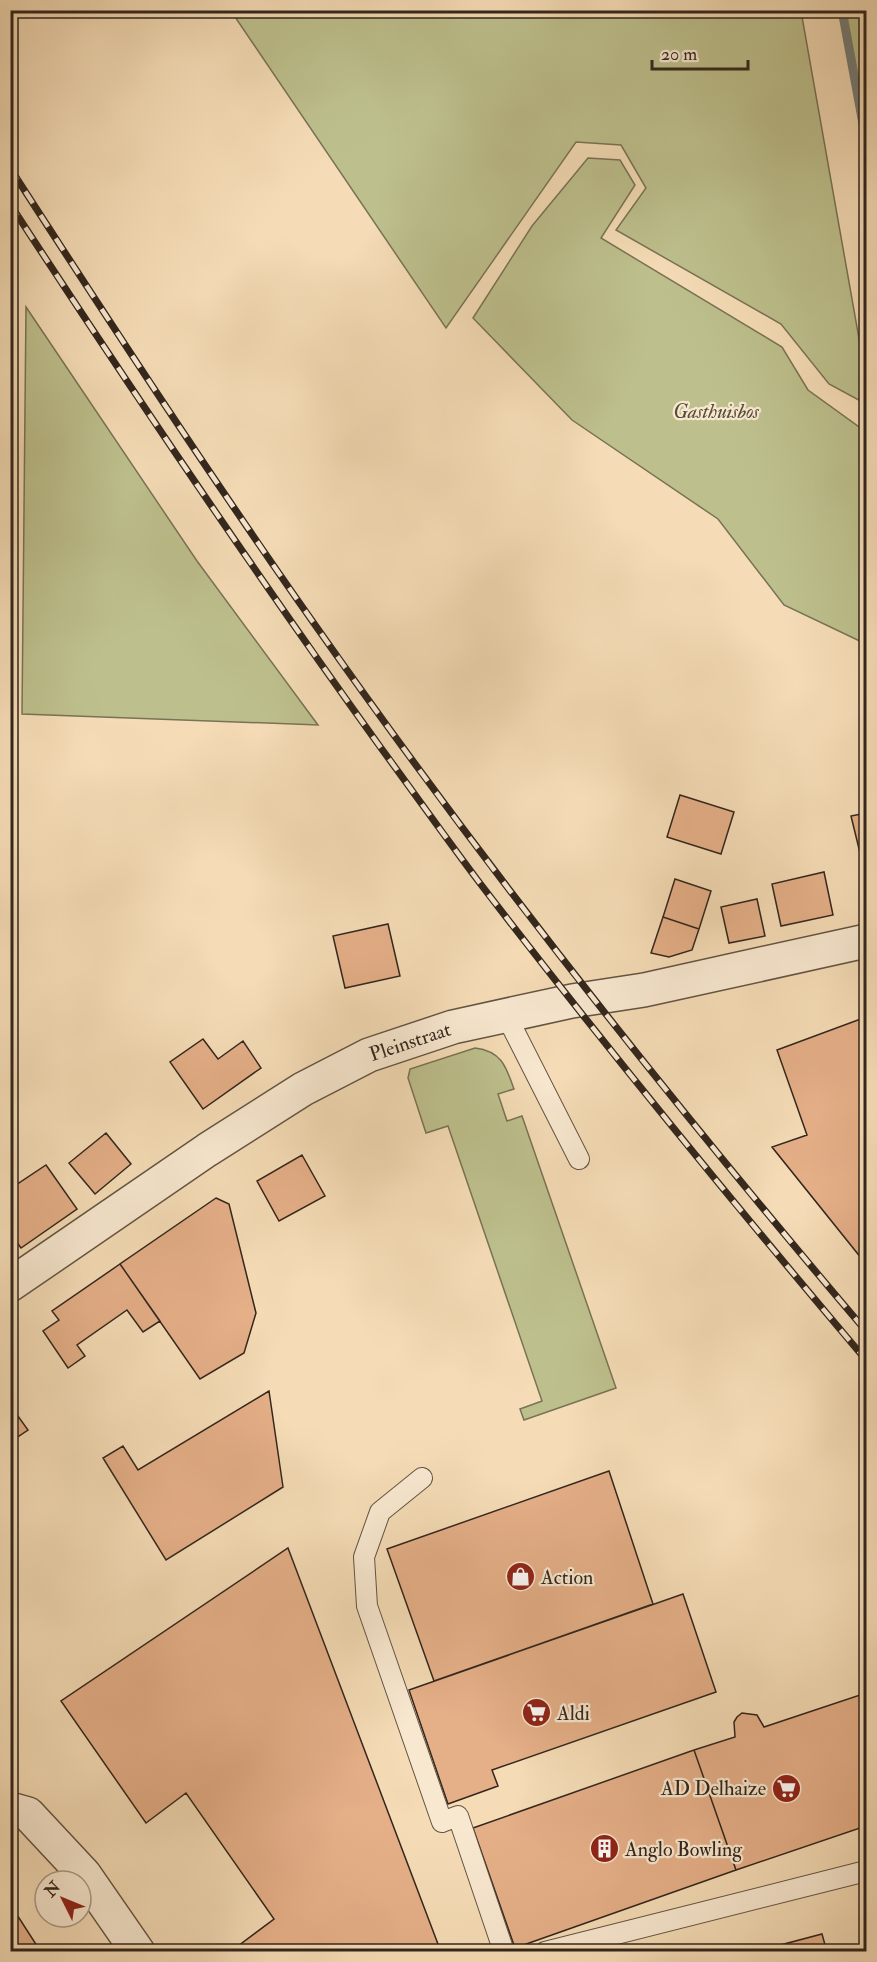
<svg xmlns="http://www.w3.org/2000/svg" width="877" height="1962" font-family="'IM FELL Double Pica',serif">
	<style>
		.green { fill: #bdc08d; stroke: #787355; stroke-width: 1.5 }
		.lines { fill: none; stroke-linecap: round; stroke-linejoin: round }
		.stream { stroke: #757e7b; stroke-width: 9 }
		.building { fill: #e5af88; stroke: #32261d; stroke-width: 1.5 }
		.service-casing { stroke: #635443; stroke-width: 22 }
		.minor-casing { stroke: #635443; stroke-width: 36 }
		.tertiary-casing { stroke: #635443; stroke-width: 36 }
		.service { stroke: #f8e8d0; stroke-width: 20 }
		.minor { stroke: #f8e8d0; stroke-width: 33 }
		.tertiary { stroke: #f8e8d0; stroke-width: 33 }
		.rail-casing { stroke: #32261d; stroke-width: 7 }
		.rail { stroke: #f8e8d0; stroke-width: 4.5; stroke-dasharray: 14; stroke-linecap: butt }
		.labels { text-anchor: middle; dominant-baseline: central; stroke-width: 4.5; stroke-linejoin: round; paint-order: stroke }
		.park-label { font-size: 20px; font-style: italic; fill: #554c39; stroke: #f8e8d0 }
		.street-label { font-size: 20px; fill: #32261d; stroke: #f8e8d0 }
		.poi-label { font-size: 20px; fill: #32261d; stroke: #f8e8d0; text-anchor: start }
	</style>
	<rect width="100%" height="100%" fill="#f5dcb6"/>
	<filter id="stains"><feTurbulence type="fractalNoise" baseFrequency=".00333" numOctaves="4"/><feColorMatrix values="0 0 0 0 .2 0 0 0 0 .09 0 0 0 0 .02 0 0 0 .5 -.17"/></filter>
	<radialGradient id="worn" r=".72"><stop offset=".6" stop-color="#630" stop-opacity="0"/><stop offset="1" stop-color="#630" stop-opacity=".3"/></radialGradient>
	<path class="green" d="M231 11H801L866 378V404L829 384 781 324 616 230 646 188 621 145 576 142 446 328Z
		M843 11H866V138Z
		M588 158 620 160 635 185 601 238 782 347 808 390 866 432V644L784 605 718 519 572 420 473 318 532 226Z
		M26 307 197 561 318 725 22 714Z
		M475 1048C501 1051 506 1066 514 1089L498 1094 507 1121 522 1116 616 1388 524 1420 520 1409 542 1401 448 1126 426 1133 408 1078 410 1069Z"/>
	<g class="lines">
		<path class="stream" d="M842 10 866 140"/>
	</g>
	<path class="building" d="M680 795 734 812 721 854 667 837Z
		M866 813V852L860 853 851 816Z
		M866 852V897L860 853Z
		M824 872 833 915 781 926 772 884Z
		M675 879 711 891 699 929 663 917Z
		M757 899 765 936 729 943 721 907Z
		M663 917 699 929 692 950 669 957 651 953Z
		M388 924 400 976 345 988 333 936Z
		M866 1017V1264L772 1147 807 1135 777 1050Z
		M203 1039 218 1059 243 1041 261 1068 203 1109 170 1062Z
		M106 1133 131 1164 95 1194 69 1163Z
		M302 1155 325 1196 279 1221 257 1181Z
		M46 1165 77 1209 21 1248 10 1233V1189Z
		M216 1198 229 1204 256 1313 244 1353 200 1379 120 1264Z
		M120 1264 160 1321 143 1332 127 1310 77 1345 85 1356 68 1368 43 1331 59 1320 52 1311Z
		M269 1391 283 1487 166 1560 103 1458 123 1446 138 1470Z
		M10 1405 28 1430 10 1442Z
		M609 1471 653 1604 434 1681 387 1549Z
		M288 1548 441 1952H235L234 1949 274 1919 186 1793 146 1823 61 1701Z
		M683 1594 716 1692 492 1770 498 1786 448 1804 409 1690Z
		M866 1693V1826L736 1870 694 1750 735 1737 734 1722 737 1717 742 1713 757 1715 764 1727Z
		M694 1750 736 1870 515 1948 473 1828Z
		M10 1904 41 1952H10Z
		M822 1934 827 1952H754Z"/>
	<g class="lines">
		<defs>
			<path id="service" d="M506 1015 579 1159
				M422 1478 380 1512 364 1557 367 1606 442 1822 458 1816 504 1952
				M545 1952 866 1871"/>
			<path id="minor" d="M10 1809 28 1814 84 1874 138 1952"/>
			<g id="tertiary">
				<path id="s1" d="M10 1285 207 1150 303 1089 369 1055 453 1027 572 1001 644 990 866 941"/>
			</g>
		</defs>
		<use href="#service" class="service-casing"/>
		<use href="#minor" class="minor-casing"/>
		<use href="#tertiary" class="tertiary-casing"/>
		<use href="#service" class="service"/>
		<use href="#minor" class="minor"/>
		<use href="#tertiary" class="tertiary"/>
		<defs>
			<path id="rail" d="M10 168C109 321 208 473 313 622 485 867 672 1103 866 1331
				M10 204C130 388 253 570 381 748 414 793 446 838 479 882 604 1045 734 1204 866 1360"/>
		</defs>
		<use href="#rail" class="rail-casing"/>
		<use href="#rail" class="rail"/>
	</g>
	<defs>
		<symbol id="shop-disc" viewBox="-11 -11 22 22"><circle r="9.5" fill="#8f2418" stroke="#f8e8d0"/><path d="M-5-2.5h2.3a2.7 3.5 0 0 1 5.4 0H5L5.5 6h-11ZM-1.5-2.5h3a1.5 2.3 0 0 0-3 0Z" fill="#fff"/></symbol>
		<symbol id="supermarket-disc" viewBox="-11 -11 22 22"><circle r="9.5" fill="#8f2418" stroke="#f8e8d0"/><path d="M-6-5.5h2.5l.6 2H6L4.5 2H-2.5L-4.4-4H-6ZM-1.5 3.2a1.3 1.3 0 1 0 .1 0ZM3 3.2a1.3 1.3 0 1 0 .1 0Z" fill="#fff"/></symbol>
		<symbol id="building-disc" viewBox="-11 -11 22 22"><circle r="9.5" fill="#8f2418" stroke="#f8e8d0"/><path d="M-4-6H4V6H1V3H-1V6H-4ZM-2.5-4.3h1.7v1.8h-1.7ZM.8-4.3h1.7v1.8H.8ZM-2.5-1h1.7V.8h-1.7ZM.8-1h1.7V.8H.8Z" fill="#fff"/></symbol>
	</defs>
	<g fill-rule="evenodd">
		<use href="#shop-disc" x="504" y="1560" width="33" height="33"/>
		<use href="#supermarket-disc" x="520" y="1696" width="33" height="33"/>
		<use href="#supermarket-disc" x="770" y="1772" width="33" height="33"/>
		<use href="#building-disc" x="588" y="1832" width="33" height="33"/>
	</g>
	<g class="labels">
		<g class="park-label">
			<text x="716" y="411">Gasthuisbos</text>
		</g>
		<g class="street-label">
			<text stroke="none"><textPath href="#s1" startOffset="470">Pleinstraat</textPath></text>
		</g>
		<g class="poi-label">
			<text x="541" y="1577">Action</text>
			<text x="557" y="1713">Aldi</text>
			<text x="766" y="1788" text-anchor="end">AD Delhaize</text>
			<text x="625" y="1849">Anglo Bowling</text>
		</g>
	</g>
	<rect width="877" height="1962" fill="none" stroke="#f5dcb6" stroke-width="36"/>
	<rect x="12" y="12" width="853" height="1938" fill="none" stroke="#32261d" stroke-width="3"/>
	<rect x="18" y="18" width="841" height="1926" fill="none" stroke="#32261d" stroke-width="1.5"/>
	<g transform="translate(63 1899) rotate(313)"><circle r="28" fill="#f8e8d0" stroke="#a99a88" stroke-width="1.5"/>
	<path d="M0-4.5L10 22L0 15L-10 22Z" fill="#8f2418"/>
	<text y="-9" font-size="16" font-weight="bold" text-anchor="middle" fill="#32261d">N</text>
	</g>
	<path d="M652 60v9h96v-9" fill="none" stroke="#32261d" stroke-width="3"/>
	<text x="661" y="60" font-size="18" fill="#32261d" stroke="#f8e8d0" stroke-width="4.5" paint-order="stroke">20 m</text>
	<rect width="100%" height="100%" filter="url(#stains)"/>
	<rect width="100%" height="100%" fill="url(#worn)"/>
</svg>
